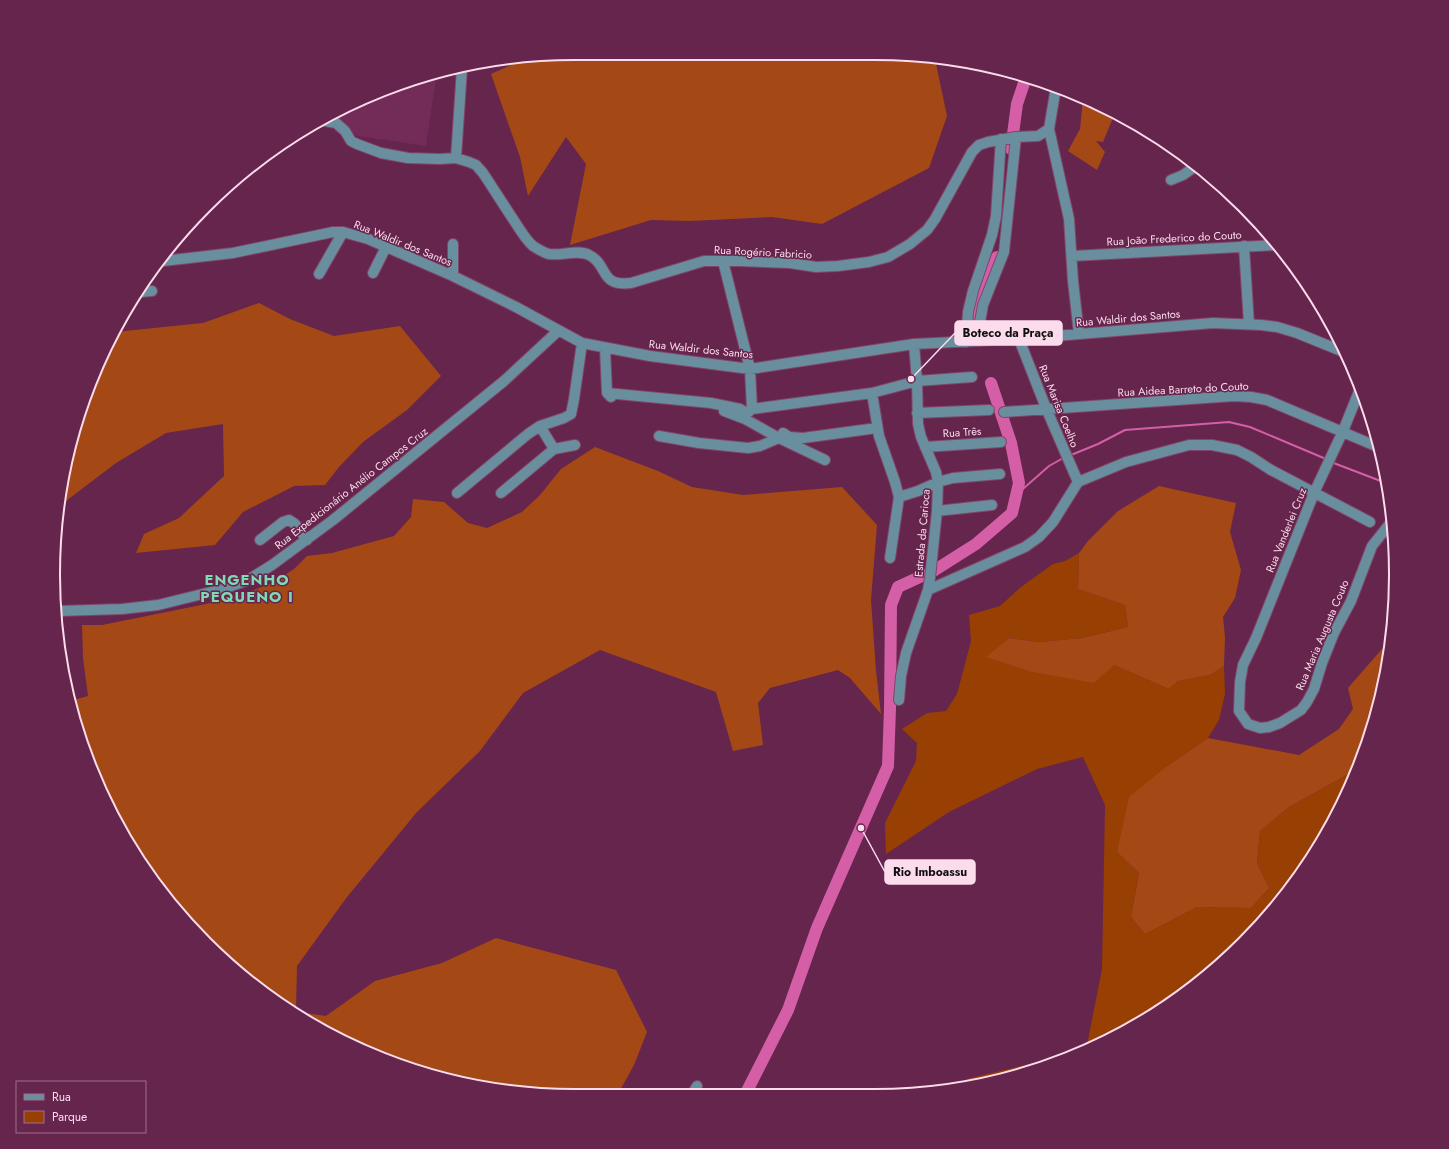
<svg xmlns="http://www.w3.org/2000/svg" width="1449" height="1149" font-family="Jost,sans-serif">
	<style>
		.built { fill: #732b57 }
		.green { fill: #983f04 }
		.forest { fill: #a44916 }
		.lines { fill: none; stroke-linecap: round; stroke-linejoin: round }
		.stream { stroke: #d55fa7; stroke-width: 2 }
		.river { stroke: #d55fa7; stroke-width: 12 }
		.minor-casing { stroke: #804669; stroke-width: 12 }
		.minor { stroke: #698e9d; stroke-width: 10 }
		.labels { text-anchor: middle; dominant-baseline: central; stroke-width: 3; stroke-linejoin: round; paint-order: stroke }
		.street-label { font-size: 11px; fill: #fbdbec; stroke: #65254c }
		.district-label { font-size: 15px; font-weight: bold; letter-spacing: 1px; fill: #81d8b4; stroke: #65254c }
		.rim { fill: none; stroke: #fbdbec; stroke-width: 2 }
		.leader { fill: none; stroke: #fbdbec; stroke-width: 1.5 }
		.callout-dot { fill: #fbdbec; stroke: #65254c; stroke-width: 1.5 }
		.callout { fill: #fbdbec; stroke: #fbdbec; stroke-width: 1.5 }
		.callout-label { font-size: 12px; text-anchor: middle; font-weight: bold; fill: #111 }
	</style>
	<rect width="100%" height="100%" fill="#65254c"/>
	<path class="built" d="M437 72 426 146 358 136 326 118Z"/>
	<path class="green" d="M1079 553 1078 589 1125 605 1128 627 1082 638 1039 642 1009 638 987 657 1028 671 1114 665 1169 689 1178 681 1210 675 1224 666 1225 694 1219 720 1208 738 1166 767 1117 852 1139 873 1131 917 1145 934 1197 907 1251 908 1269 888 1257 863 1260 831 1289 807 1350 773H1354L1342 805 1288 892 1218 967 1135 1026 1042 1068 959 1085 967 1079 1055 1058 1087 1045 1102 969 1105 805 1083 757 1037 769 949 812 886 854 885 823 916 761 917 743 902 729 927 713 946 711 957 694 971 641 969 615 1000 606 1021 587 1053 564 1065 561Z"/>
	<path class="forest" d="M575 53 908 54 935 59 947 116 929 168 822 224 772 217 690 221 651 220 570 245 586 164 566 137 528 196 520 157 491 74 522 60Z
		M1083 99 1115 113 1103 142 1096 141 1105 152 1097 170 1068 151 1080 129Z
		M259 303 290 319 334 336 400 326 441 376 407 410 363 442 339 467 325 485 294 486 243 512 215 545 136 553 144 534 179 518 224 476 223 424 166 433 116 463 62 504 71 439 115 332 203 323Z
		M595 447 658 471 692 487 743 495 842 487 877 525 871 600 876 671 881 714 850 678 838 670 770 688 758 703 763 745 733 751 716 692 600 650 523 693 480 751 417 812 347 897 297 966 296 1011 257 988 182 918 123 835 71 709 70 701 88 696 83 658 82 625H102L206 604 244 594 274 582 294 569 307 556 332 553 394 536 411 517 413 499 444 502 468 523 487 528 522 512 540 495 561 469Z
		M1159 486 1236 503 1230 532 1241 570 1235 598 1223 617 1225 637 1224 666 1210 675 1178 681 1169 689 1114 665 1094 683 1028 671 986 657 1009 638 1039 642 1082 638 1128 627 1125 605 1078 589 1079 553 1088 541 1118 511Z
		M1389 645 1378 710 1354 773H1350L1289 807 1260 831 1257 863 1269 888 1251 908 1197 907 1145 934 1131 917 1139 873 1117 852 1129 797 1166 767 1208 738 1299 755 1339 729 1353 709 1348 688 1382 649Z
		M496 938 616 970 647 1032 634 1065 617 1096H574L473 1086 375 1056 298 1012 326 1016 375 981 442 963Z"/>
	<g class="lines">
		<path class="stream" d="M1071 455 1098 444 1125 430 1229 422 1250 427 1326 459
			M1331 462 1386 483
			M1016 495 1049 466 1065 457"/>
		<path class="river" d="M1011 149 1017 104 1026 77
			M973 333 985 287 997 257
			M745 1095 788 1010 817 928 888 766 890 708 891 605 898 587 935 570 976 544 1012 513 1019 483 1011 443 991 383"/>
		<defs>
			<path id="minor" d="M1056 87 1049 129 1069 219 1073 281 1079 334
				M320 120 336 123 345 131 351 141 357 144 381 153 408 158 440 159 456 158 469 162 476 165 483 173C493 188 503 204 513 219 519 228 525 239 533 246 538 249 544 253 549 254 562 256 578 249 589 255 609 265 599 287 631 283L704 261H740L790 263 816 267 838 266 869 262 888 257 910 244 927 230 935 219 972 152 979 145 988 142 1016 137 1038 136 1049 129
				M456 158 462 68
				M1171 180 1183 175 1196 166
				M1244 246 1249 324
				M1072 256 1277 245
				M163 261 233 253 333 232H343L368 239 453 276 516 307 582 343 650 356 750 369 914 344 1019 339 1213 323 1261 325 1277 327 1297 333 1344 352
				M723 261 750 369 752 409
				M373 273 386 247
				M319 274 343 232
				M453 276V244
				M140 292 152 291
				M1019 339 1046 408 1078 482
				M981 341 980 322 983 305 1004 252 1016 137
				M966 342 968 312 973 291 992 235 996 216 1001 139
				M605 348 607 393 611 397
				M1360 389 1343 431 1314 493 1256 638 1243 665 1240 682 1239 711 1248 724 1260 728 1269 727 1280 723 1301 710 1307 702 1314 689 1322 663 1334 633 1351 601 1372 546 1392 521
				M607 393 711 403 740 409 747 413 752 409 872 393 917 381 972 377
				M872 393 879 436 895 482 899 497 890 558
				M724 411 745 419 779 438 825 460
				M1004 412 1234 396 1251 397 1267 400 1378 447
				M917 413 989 410
				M540 426 554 449
				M783 433 789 437 803 438 877 428
				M659 436 699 443 748 448 760 446 779 438
				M925 447 1001 442
				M457 493 528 434 540 426 564 418 571 414 574 399 582 343
				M501 493 554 449 575 445
				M899 497 918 491 938 482 953 478 1000 474
				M937 511 992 505
				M260 540 283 522 289 520 295 524 307 540
				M928 590 1025 547 1039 537 1053 522 1078 482 1126 462 1189 445H1212L1237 450 1251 457 1271 470 1370 522
				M58 611 122 609 158 605 223 589 248 580 272 565 333 520 504 381 558 331
				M899 700 901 676 906 653 928 590 930 578 937 511 938 482 936 472 921 437 918 424 917 381 914 344
				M691 1096 697 1086"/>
		</defs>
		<use href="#minor" class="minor-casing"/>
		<use href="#minor" class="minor"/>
	</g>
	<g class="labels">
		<g class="street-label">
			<text transform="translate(1174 238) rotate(-3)">Rua João Frederico do Couto</text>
			<text transform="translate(403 243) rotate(22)">Rua Waldir dos Santos</text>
			<text transform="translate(763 252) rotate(3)">Rua Rogério Fabricio</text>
			<text transform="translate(1128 318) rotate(-5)">Rua Waldir dos Santos</text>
			<text transform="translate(701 349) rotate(6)">Rua Waldir dos Santos</text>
			<text transform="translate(1183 389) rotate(-3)">Rua Aidea Barreto do Couto</text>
			<text transform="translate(1059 406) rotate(68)">Rua Marisa Coelho</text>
			<text transform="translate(962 432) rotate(-4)">Rua Três</text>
			<text transform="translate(351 488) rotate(-38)">Rua Expedicionário Anélio Campos Cruz</text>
			<text transform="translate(1286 530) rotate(-68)">Rua Vanderlei Cruz</text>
			<text transform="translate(922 533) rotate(-85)">Estrada da Carioca</text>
			<text transform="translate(1322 635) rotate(-67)">Rua Maria Augusta Couto</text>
		</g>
		<g class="district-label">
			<text x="247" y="580">ENGENHO<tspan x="247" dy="17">PEQUENO I</tspan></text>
		</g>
	</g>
	<path d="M0 0H1449V1149H0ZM574 60H875A514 514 0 0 1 1389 574V575A514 514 0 0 1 875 1089H574A514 514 0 0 1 60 575V574A514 514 0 0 1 574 60Z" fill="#65254c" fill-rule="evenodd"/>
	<path class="rim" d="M574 60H875A514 514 0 0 1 1389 574V575A514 514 0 0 1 875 1089H574A514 514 0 0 1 60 575V574A514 514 0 0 1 574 60Z"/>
	<path class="leader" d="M911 379L955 333M861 828L885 872"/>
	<g class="callout-dot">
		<circle cx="911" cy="379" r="4"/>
		<circle cx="861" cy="828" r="4"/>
	</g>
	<g class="callout">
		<rect x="955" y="321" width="107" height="24" rx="4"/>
		<rect x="885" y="860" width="90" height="24" rx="4"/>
	</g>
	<g class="callout-label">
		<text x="1008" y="337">Boteco da Praça</text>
		<text x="930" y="876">Rio Imboassu</text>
	</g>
	<rect x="16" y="1081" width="130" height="52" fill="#65254c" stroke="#a16e8c"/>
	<rect x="24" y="1094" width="20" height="6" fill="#698e9d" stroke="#a16e8c"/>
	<text x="52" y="1101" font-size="12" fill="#fbdbec">Rua</text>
	<rect x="24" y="1111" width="20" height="12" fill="#983f04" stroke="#a16e8c"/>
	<text x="52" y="1121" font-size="12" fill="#fbdbec">Parque</text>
</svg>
